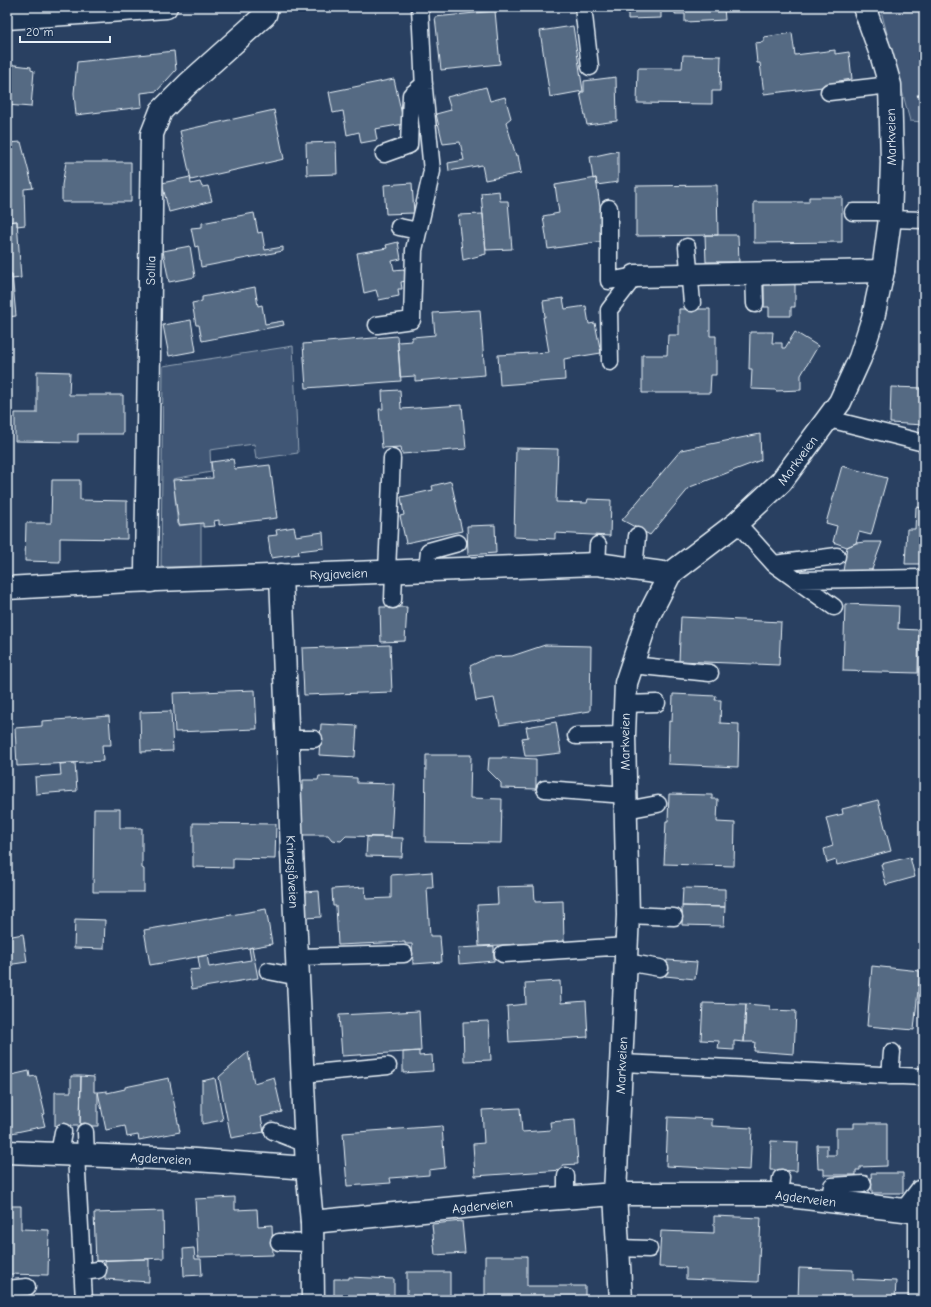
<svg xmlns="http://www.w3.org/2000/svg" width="931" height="1307" font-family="'Comic Neue',sans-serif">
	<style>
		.green { fill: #415774; stroke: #94a4b6 }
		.building { fill: #556a83; stroke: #e8f1f8 }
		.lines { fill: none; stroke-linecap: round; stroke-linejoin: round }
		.lane-casing { stroke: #e8f1f8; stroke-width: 19 }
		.street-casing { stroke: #e8f1f8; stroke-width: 25 }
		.path { stroke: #e8f1f8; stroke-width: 2.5; stroke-dasharray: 3 3; stroke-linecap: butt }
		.lane { stroke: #1d3557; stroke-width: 16 }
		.street { stroke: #1d3557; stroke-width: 22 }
		.labels { text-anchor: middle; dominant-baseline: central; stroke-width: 3.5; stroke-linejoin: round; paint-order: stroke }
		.street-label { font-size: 13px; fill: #e8f1f8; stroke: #1d3557 }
	</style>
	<rect width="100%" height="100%" fill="#294061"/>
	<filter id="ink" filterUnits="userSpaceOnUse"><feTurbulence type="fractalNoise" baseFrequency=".025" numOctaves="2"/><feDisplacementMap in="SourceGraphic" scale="8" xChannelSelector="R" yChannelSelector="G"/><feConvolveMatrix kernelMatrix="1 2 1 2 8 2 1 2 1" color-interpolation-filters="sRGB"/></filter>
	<g filter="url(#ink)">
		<path class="green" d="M880 7H924V122L910 121Z
			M293 346 298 453 256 459 254 444 210 450 211 472 173 479 178 526 201 523V566L161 567 163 366Z"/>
		<path class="building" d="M628 7H661V18L628 19Z
			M724 7 725 20 685 22V14H675V8Z
			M495 11 500 64 441 70 435 17Z
			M573 26 583 91 550 97 540 31Z
			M792 33 795 55 835 50V54L849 52 852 79 839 81V85L764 94 760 63H757L755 43 764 42V37Z
			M174 51 176 70 157 91 141 93 142 107 76 115 74 93 77 62Z
			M683 55 721 56 720 91H712V104L637 103 638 68H682Z
			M7 64 31 67V70L34 71 31 107 7 105Z
			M616 77 617 121 587 125 580 92H584V81Z
			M394 79 404 124 375 129 377 140 361 143 359 132 347 135 343 111 333 113 329 92Z
			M486 87 490 101 505 97 511 118 506 122 516 156 518 155 521 173 485 180 482 165 449 171 448 163 464 160 460 142 443 144 436 114 451 110 447 97Z
			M274 110 284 159 191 180 180 131Z
			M21 142 33 188 24 189 25 225 17 226V221L7 222V143Z
			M336 142 337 174 307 175 306 143Z
			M618 151V182L597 185 596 178 593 179 590 157Z
			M66 162H131V202H62V185Z
			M190 177 191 184 200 182 202 187 208 186 212 201 169 212 162 183Z
			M596 178 605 241 548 249 543 216 559 213 555 185Z
			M412 183 414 213 386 214 384 185Z
			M717 185 718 235 636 236V186Z
			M499 191 500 201H508L512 249 486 250 481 193Z
			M809 197H842V242L754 243V202H809Z
			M254 213 258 233 262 232 265 250 283 247V251L201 267 198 246 195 247 191 228 202 227V223Z
			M483 214 486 254 463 260 458 215Z
			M17 221 21 278 12 279V274L7 275V222Z
			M705 235H738L739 262H706Z
			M398 242 401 259 392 261 394 270 404 269 406 281 401 282 402 289H398L399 296 379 300 376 290 364 293 357 253 387 248 386 245Z
			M190 246 195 277 169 282 163 251Z
			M12 274 16 316 7 317V275Z
			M764 284H795V307H791V316H769V307H764Z
			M255 287 258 306 262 305 265 324 283 321 284 325 202 341 199 325H196L192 303 202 301V297Z
			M563 298 565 309 586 306 589 324 595 323 601 353 564 359 565 380 500 385 498 355 549 352 543 317H545L543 301Z
			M679 309H710V336H716V375H711L710 393H642V355H667L668 335H679Z
			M480 310 485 375 415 381V376L400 377 398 342 412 341V337L435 335 433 313Z
			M191 320 196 351 169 356 163 325Z
			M750 332H773L772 343H782V348H785L795 332 818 346 801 375V390L776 391V390L751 389 752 369H749Z
			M397 336 401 381 306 388 303 344Z
			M37 371 70 372 69 395H123V434H78V442L15 441V413H37Z
			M924 385V425L890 423 891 387 924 388Z
			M400 390 401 409 462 405 466 449 402 454 401 447 382 448 379 409H383L382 391Z
			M760 434 761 460 690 487 650 535 622 520 681 450Z
			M516 448 558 449 556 502 587 503 588 499 611 500 610 536 555 533V539L514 537Z
			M233 459 235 469 270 465 277 518 219 525V520L214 521 215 526 203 527V523L179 525 173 480 213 478 211 462Z
			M842 466 887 478 871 535 859 532 856 543 847 547 833 542 837 526 826 523Z
			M52 480H80V500L127 501V539L60 538V562L25 561 26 523H51Z
			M451 481 462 531 406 543 400 516 404 515 401 497 433 490 432 486Z
			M916 507 924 508V564H905L907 529H915Z
			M495 525 496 553 468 555 467 526Z
			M294 527 296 536 323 532 324 548 298 551 299 554 271 558 268 536 277 535 276 530Z
			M865 542H882L871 572 843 571 847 547 856 543Z
			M845 604 899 606 898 629 919 630 918 673 843 671Z
			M380 607H407L405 641 381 642Z
			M681 617 781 622 779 665 679 661Z
			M390 645 392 692 304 695 302 648Z
			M545 645 591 646 590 711 500 725 494 698 476 701 470 666 489 657 512 656Z
			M255 690 257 729 175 732 173 693Z
			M673 694 716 696 715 700H721L720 723 739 724 738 767 668 764 669 721 672 722Z
			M171 711 173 751 141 752 140 712Z
			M109 716 111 745H102L103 761 17 766 15 728 42 726V721Z
			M556 722 561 753 535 756H525L522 738 528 737 526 727Z
			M321 724 357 726 355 757 319 755Z
			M426 755H471L470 798 502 799 501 843 425 842Z
			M502 757 536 759V789L501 788V783L488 770 489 758H502Z
			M75 763 77 791 36 794 35 777 61 775 60 764Z
			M319 776 357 778V783L394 784 391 837 346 836 341 841 332 840 328 835H297L298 789 303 790V780H318Z
			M669 794 712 795V799H718L717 822 735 823 734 866 664 864 666 821H668Z
			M878 800 891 851 837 865 836 860 827 863 824 849 833 846 826 818 843 814 842 809Z
			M94 809H120V828H142V868L144 869V892H93Z
			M193 823 276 824 275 859 233 858V868L193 867Z
			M367 837 403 838 402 857 366 856Z
			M910 857 915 877 886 885 881 864Z
			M432 872 433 888H427L430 936H440L442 962 413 964 412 944H405V942L338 945 336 906H333L332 889 365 887 366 899 391 898V875Z
			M534 886 535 902 563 901 564 942 479 946 477 905 498 904 497 887Z
			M683 888 725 889V907L682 906Z
			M319 891 321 917 304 918 303 892Z
			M682 906 725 907 724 926 682 925Z
			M266 909 272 944 150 965 144 930Z
			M75 919 105 920 104 949 74 948Z
			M23 934 27 962 7 965V937Z
			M494 946V961L459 964 458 948Z
			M252 947 258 978 192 989 189 970 200 969 198 957 207 955 209 967 251 960 249 948Z
			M667 960 697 962 695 979 665 976Z
			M872 966 920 971 914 1030 867 1026Z
			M560 981 561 1003 586 1001 588 1037 509 1042 507 1006 526 1004 525 983Z
			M703 1003 746 1004 744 1042 734 1041V1050L718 1049 719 1041 701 1040Z
			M746 1004 770 1006V1010L796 1011 794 1054 754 1051 755 1042H744Z
			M419 1011 421 1051 342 1056 339 1015Z
			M489 1021 491 1060 464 1061 463 1022Z
			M419 1051V1056L432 1055 433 1071 403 1073V1052Z
			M248 1052 254 1083 274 1077 282 1112 261 1117 264 1132 231 1138 219 1077Z
			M29 1071 30 1077 36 1076 45 1114 42 1115 45 1126 7 1134V1076Z
			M71 1076H81L80 1126H55V1092H71Z
			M81 1076 94 1077V1092H98V1126H80Z
			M169 1078 180 1132 139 1140 138 1135 127 1137 125 1126 106 1130 98 1092 107 1091V1093L125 1089V1087Z
			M215 1078 223 1120 202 1124V1081Z
			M520 1108 522 1132 551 1130 550 1122 575 1120 578 1164 562 1165 563 1170 475 1176 473 1144 484 1143 482 1110Z
			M668 1117 712 1119V1126L752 1128 750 1170 666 1166Z
			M854 1123H887V1166L860 1167V1170H856V1175H824V1169H818L817 1145H827V1155H836V1128H854Z
			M922 1125 924 1126V1174L920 1173Z
			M442 1126 445 1168 429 1170V1175L390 1178 391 1183 347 1186 343 1133Z
			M771 1141 798 1142 797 1171 770 1170Z
			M871 1173H903V1193H872Z
			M235 1197V1210L257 1209 258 1226 272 1225 273 1255 198 1257 195 1199Z
			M7 1206H21V1229L49 1230 48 1275 7 1274Z
			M163 1211 164 1258 96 1261 94 1213Z
			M714 1216 761 1218 758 1282 686 1279V1268L659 1267 661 1231 714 1233Z
			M462 1221 465 1253 435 1255 432 1224Z
			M194 1248 195 1259H201L202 1275 184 1276 183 1249Z
			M485 1256H527V1286H585V1300H485Z
			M149 1259V1282L105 1279V1260Z
			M799 1268 853 1270V1279L896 1281 895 1300H798Z
			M407 1272H450V1300H407Z
			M349 1277 394 1279V1300H334V1279H349Z"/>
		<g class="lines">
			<defs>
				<path id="lane" d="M583 7 590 67
					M829 92 890 85
					M384 154 409 145 411 95 424 84
					M609 208V281L635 276
					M853 212H890
					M890 219 924 220
					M399 227 418 231
					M687 247 692 303
					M754 274 755 304
					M377 325 412 320 414 250 432 171 424 89 420 7
					M610 362 609 310 635 276
					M829 419 924 443
					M737 523 774 564 834 607
					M597 564 598 545
					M774 564 837 556
					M427 570 429 551 458 543
					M387 571 392 458
					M634 571 637 536
					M796 580 923 578
					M393 600 394 571
					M632 665 710 673
					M625 704 657 703
					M576 736 624 735
					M287 739H314
					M545 789 626 795
					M626 810 658 804
					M628 915 674 917
					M503 954 627 946
					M298 957 404 954
					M626 962 660 968
					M268 971 299 977
					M622 1063 924 1077
					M303 1074 388 1066
					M890 1076 892 1052
					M273 1131 306 1144
					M85 1132 86 1155
					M59 1154 63 1132
					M76 1155 84 1300
					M566 1176V1198
					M779 1195 781 1178
					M829 1201 832 1186 863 1184
					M903 1210 919 1189H924
					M279 1242 312 1243
					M619 1248 649 1249
					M82 1272 98 1270
					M7 1289 27 1287"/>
				<g id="street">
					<path d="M7 18 166 7"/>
					<path d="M635 276 883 271"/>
					<path id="s1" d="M281 575C288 773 297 970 307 1168"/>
					<path id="s2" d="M151 581 146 573 152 134 161 111 188 84 265 15 267 7"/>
					<path id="s3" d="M7 588 129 581 597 564 670 574"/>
					<path id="s4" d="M7 1152 182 1159 307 1168 312 1222 535 1200 615 1194H773L920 1212V1300"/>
					<path d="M312 1222 313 1300"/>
					<path id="s5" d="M621 1300 615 1194 628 915 624 735 626 683 648 617 670 574 737 523 781 482 840 402 860 358 873 318 883 271 890 219 892 162 890 85 881 54 864 7"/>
				</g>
			</defs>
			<use href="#lane" class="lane-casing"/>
			<use href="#street" class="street-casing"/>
			<path class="path" d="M917 96 924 94"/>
			<use href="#lane" class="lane"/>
			<use href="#street" class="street"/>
		</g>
	</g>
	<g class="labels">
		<g class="street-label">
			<text transform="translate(891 137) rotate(-91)">Markveien</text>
			<text stroke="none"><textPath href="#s2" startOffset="312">Sollia</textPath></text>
			<text stroke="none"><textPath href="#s5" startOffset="907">Markveien</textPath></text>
			<text stroke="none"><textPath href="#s3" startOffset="332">Rygjaveien</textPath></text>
			<text stroke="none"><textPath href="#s5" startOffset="559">Markveien</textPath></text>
			<text stroke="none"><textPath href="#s1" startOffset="297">Kringsjåveien</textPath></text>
			<text stroke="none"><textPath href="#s5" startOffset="235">Markveien</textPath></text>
			<text stroke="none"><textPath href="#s4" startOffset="154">Agderveien</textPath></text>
			<text stroke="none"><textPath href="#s4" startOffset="850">Agderveien</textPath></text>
			<text stroke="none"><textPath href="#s4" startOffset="526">Agderveien</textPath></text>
		</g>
	</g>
	<rect width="931" height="1307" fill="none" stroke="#1d3557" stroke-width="24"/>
	<rect x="12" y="12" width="907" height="1283" fill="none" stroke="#e8f1f8" stroke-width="1.5" filter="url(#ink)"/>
	<path d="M20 36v6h90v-6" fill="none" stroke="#e8f1f8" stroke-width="2"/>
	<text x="26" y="36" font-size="12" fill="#e8f1f8" stroke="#1d3557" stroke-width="3" paint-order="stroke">20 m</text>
</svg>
